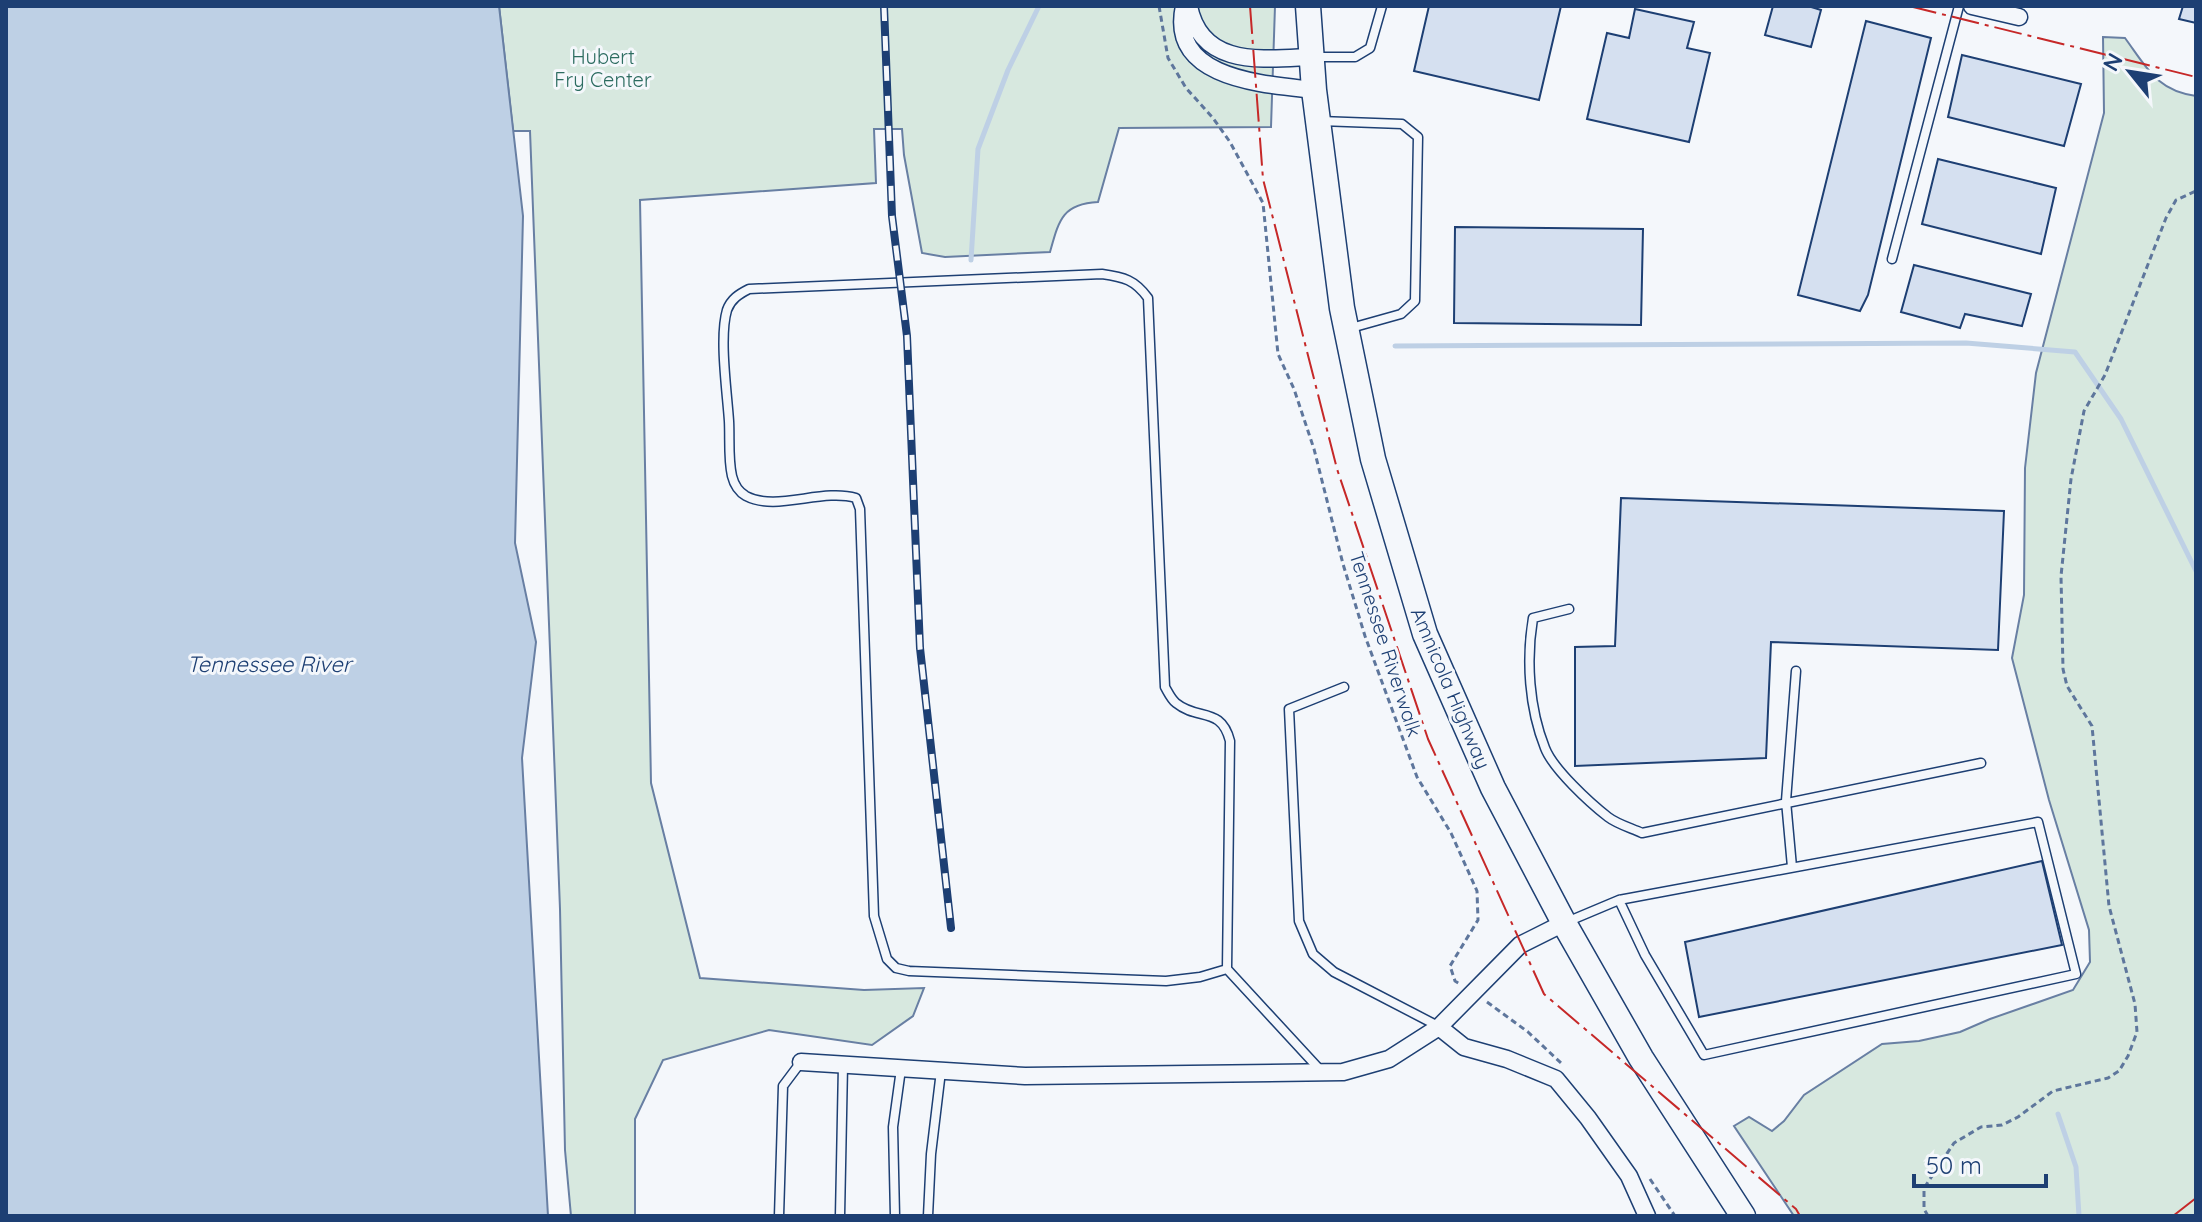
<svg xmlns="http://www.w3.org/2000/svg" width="2202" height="1222" font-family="Quicksand,sans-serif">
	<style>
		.green { fill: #d7e8df; stroke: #687fa3; stroke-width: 2 }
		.water { fill: #bed0e5; stroke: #687fa3; stroke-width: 2 }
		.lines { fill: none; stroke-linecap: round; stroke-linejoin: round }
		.stream { stroke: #bed0e5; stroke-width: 5 }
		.building { fill: #d5e0f0; stroke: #1d3f73; stroke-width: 2 }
		.lane-casing { stroke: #1d3f73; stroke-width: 11 }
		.street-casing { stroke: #1d3f73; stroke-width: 19 }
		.primary-casing { stroke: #1d3f73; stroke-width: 27 }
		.path { stroke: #5e769c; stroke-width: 3; stroke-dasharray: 6 4; stroke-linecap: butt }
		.lane { stroke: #f4f7fb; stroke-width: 8 }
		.street { stroke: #f4f7fb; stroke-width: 16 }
		.primary { stroke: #f4f7fb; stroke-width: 24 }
		.rail-casing { stroke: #1d3f73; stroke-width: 8 }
		.rail { stroke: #f4f7fb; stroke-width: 5; stroke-dasharray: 15; stroke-linecap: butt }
		.power { stroke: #c62828; stroke-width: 2; stroke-dasharray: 28 6 4 6; stroke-linecap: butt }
		.labels { text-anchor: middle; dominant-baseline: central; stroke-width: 6; stroke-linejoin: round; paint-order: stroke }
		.park-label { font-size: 20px; fill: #2c6c60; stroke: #f4f7fb }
		.street-label { font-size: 20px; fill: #1d3f73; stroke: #f4f7fb }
		.water-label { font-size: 22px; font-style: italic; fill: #1d3f73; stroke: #f4f7fb }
	</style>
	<rect width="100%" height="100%" fill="#f4f7fb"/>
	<path class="green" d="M499 6H1275L1271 127 1119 128 1098 202C1062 204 1059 220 1050 252L945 257 922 253 904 155 902 129H874L876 183 640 200 651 783 700 978 864 990 924 988 913 1016 872 1045 769 1030 663 1060 635 1119V1216H571L565 1150 560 909 530 131H513Z
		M2103 37 2125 38C2147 68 2157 91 2196 96V1216H1794L1734 1126 1749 1117 1772 1131 1784 1121 1804 1095 1882 1044 1919 1041 1960 1032 1990 1019 2073 990 2090 962 2089 930 2049 800 2012 658 2024 595 2025 468 2036 373 2104 113Z"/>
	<path class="water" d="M6 6H499L523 216 515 543 536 642 522 758 548 1216H6Z"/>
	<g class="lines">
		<path class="stream" d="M971 260 978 149 1008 70 1039 6
			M1395 346 1966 343 2075 352 2121 419 2196 571
			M2058 1114 2076 1167 2079 1216"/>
	</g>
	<path class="building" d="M1429 6H1561L1539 100 1414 71Z
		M1773 6H1808L1821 10 1811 47 1765 35Z
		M2183 6H2196V23L2179 19Z
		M1635 9 1694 22 1687 48 1710 53 1689 142 1587 119 1607 33 1629 38Z
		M1866 21 1931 38 1868 295 1860 311 1798 295Z
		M1962 55 2081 84 2064 146 1948 117Z
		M1938 159 2056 188 2041 254 1922 224Z
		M1455 227 1643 229 1641 325 1454 323Z
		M1914 265 2031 294 2022 326 1965 314 1960 328 1901 312Z
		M1621 498 2004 511 1998 650 1771 642 1766 758 1575 766V647L1615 646Z
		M2042 861 2062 945 1699 1017 1685 942Z"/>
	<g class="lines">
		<defs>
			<path id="lane" d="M1316 57H1355L1370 48 1382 6
				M1320 121 1402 124 1418 137 1415 301 1401 314 1351 328
				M1892 259 1959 6
				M1569 609 1533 618C1526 660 1529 708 1545 748 1553 769 1590 803 1608 817 1617 824 1631 828 1642 833L1981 763
				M1344 687 1289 709 1299 921 1313 954 1334 972 1438 1026
				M1792 867 1786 801 1796 671
				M1569 921 1619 900 2038 822 2076 974 1704 1055 1645 955 1619 900
				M1227 969 1200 977 1166 981 909 971 896 968 887 959 874 916 860 509 856 498C822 488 776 512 746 496 739 492 734 484 732 476 728 459 730 438 729 421 727 391 719 337 727 310 731 299 739 294 749 289L1102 274C1124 277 1135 280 1148 298L1165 687C1168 692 1171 699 1176 703 1198 721 1221 706 1230 741L1227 969 1322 1072
				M779 1216 783 1086 801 1062
				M840 1216 843 1065
				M895 1216 893 1127 901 1069
				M928 1216 931 1154 941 1071"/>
			<path id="street" d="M1184 6C1168 80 1264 84 1314 90
				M1189 6C1201 68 1263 59 1311 57
				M1972 6 2019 17
				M1439 1027 1464 1047 1507 1059 1556 1079 1588 1118 1629 1176 1647 1216
				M801 1062 1025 1076 1343 1072 1389 1059 1439 1027 1520 945 1564 923"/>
			<path id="primary" d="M1308 6 1314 90 1342 308 1373 459 1425 634 1493 788 1564 923 1641 1058 1743 1216"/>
		</defs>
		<use href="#lane" class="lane-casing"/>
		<use href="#street" class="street-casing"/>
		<use href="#primary" class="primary-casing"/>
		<path class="path" d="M1159 6 1168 58 1186 88 1213 118 1230 142 1263 203 1278 354 1294 389 1314 449 1343 564 1365 636 1417 777 1451 833 1477 891 1478 920 1450 966 1455 981 1460 984
			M1487 1002 1528 1032 1561 1063
			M1650 1179 1675 1216
			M1928 1216 1924 1209V1188L1954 1143 1981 1127 2002 1125 2018 1117 2053 1091 2108 1078 2119 1071 2128 1056 2137 1032 2135 1004 2109 906 2092 726 2067 686 2063 669 2061 576 2071 479 2084 411 2105 375 2166 218 2176 200 2196 191"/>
		<use href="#lane" class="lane"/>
		<use href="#street" class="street"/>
		<use href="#primary" class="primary"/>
		<defs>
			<path id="rail" d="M884 6 892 216 907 336 920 648 951 928"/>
		</defs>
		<use href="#rail" class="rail-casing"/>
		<use href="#rail" class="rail"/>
		<path class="power" d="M1250 6 1263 179 1337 469 1428 739 1544 994 1796 1209 1800 1216
			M1909 6 2196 77
			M2173 1216 2196 1198"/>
	</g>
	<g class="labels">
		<g class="park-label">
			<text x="603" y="56">Hubert<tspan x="603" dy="23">Fry Center</tspan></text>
		</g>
		<g class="street-label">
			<text transform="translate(1386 644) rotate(72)">Tennessee Riverwalk</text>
			<text transform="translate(1451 688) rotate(67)">Amnicola Highway</text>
		</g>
		<g class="water-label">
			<text x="269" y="664">Tennessee River</text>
		</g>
	</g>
	<rect width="2202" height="1222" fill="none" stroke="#1d3f73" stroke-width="16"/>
	<g transform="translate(2130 72) rotate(300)" stroke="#f4f7fb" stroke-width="6" paint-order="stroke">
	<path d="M0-6L14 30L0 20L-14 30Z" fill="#1d3f73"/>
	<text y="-12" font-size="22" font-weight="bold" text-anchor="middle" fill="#1d3f73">N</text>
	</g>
	<path d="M1914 1174v12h132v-12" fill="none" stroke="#1d3f73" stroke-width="4"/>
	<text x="1926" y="1174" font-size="24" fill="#1d3f73" stroke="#f4f7fb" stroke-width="6" paint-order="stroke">50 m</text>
</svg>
